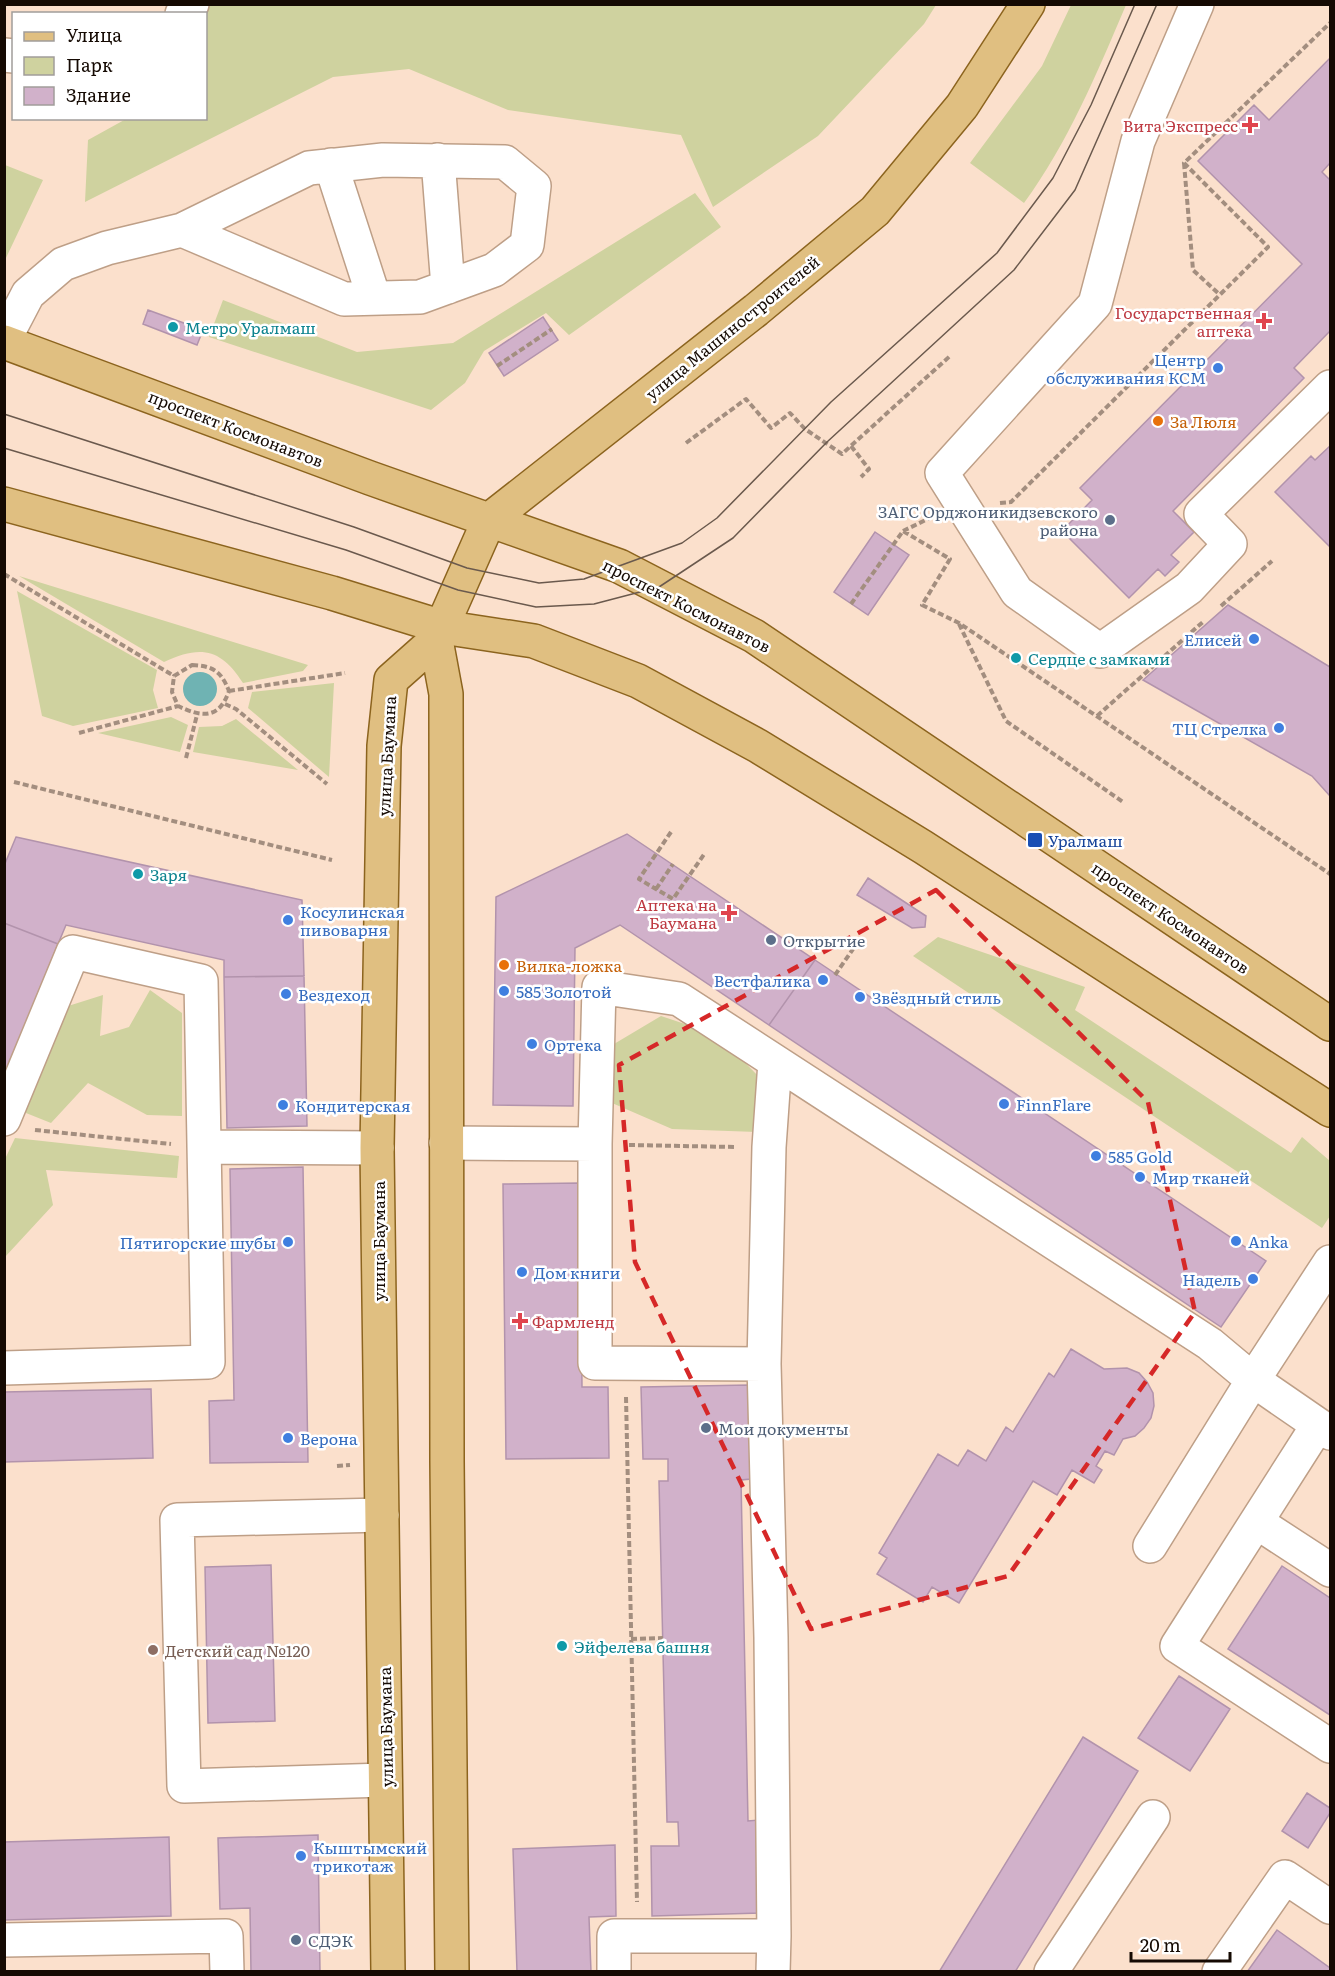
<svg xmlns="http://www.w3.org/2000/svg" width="1335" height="1976" font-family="Literata,serif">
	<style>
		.green { fill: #cfd29f }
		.water { fill: #6fb3b3 }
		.building { fill: #d1b1ca; stroke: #b293ac; stroke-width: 1.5 }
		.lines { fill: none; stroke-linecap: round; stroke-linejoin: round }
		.minor-casing { stroke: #be9f87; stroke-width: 36 }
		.major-casing { stroke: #8c641e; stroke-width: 36 }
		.path { stroke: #a38e7f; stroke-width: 4; stroke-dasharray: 6 3; stroke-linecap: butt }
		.minor { stroke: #fff; stroke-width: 33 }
		.major { stroke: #e0bf81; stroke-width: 33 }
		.tram { stroke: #6a594d; stroke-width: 1.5 }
		.marked { fill: none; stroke: #d62828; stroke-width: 4.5; stroke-dasharray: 12 8; stroke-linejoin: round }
		.health-dot { fill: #e0444e; stroke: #fff; stroke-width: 2 }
		.culture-dot { fill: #0f9aa8; stroke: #fff; stroke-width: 2 }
		.shop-dot { fill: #3f7fe0; stroke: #fff; stroke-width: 2 }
		.food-dot { fill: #e8710a; stroke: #fff; stroke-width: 2 }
		.service-dot { fill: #5c6f8a; stroke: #fff; stroke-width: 2 }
		.transit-dot { fill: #1a4fb4; stroke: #fff; stroke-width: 2 }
		.education-dot { fill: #8d6e63; stroke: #fff; stroke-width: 2 }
		.labels { text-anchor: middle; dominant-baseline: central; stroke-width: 5; stroke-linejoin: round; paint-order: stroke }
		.health-label { font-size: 16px; fill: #be3a42; stroke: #fff; text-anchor: end }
		.culture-label { font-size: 16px; fill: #0d838f; stroke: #fff; text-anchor: start }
		.street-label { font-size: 16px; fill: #150a03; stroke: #fff }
		.shop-label { font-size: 16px; fill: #366cbe; stroke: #fff; text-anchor: start }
		.food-label { font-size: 16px; fill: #c56008; stroke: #fff; text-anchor: start }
		.service-label { font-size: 16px; fill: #4e5e75; stroke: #fff; text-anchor: start }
		.transit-label { font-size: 16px; fill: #164399; stroke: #fff; text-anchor: start }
		.education-label { font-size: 16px; fill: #785e54; stroke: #fff; text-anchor: start }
	</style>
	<rect width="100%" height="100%" fill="#fbe0cc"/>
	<path class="green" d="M210 5H936L924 24 818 136 713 207 681 135 508 110 409 69 333 77 85 202 88 140 126 119 206 118V14L203 13Z
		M1071 5H1126C1097 73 1068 143 1024 203L970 163 1042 66Z
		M5 165 43 180 5 260Z
		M695 193 721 227 569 335 546 313 484 351 465 383 431 410 209 337 223 300 357 352 453 343Z
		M19 576 308 665 303 671 243 683C221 648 200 645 164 662Z
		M17 591 157 670 153 690 158 708 73 726 42 716Z
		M334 683 329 777 248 708 252 692Z
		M171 717 188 725 180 752 98 733Z
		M236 719 298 770 193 752 199 727 222 726Z
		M938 937 1085 987 1075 1010 1291 1153 1302 1137 1330 1161V1216L1322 1228 913 956Z
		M150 990 182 1013V1116L147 1115 88 1083 51 1123 21 1111 65 1007 103 995 100 1036 129 1027Z
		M661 1016 718 1035 762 1080 757 1132 672 1129 612 1103 614 1044Z
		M15 1138 179 1156 177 1178 46 1170 53 1205 5 1257V1159Z"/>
	<path class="water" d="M183 689a17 17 0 1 1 34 0a17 17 0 1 1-34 0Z"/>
	<path class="building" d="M1330 58V163L1322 172 1330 180V331L1294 368 1304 378 1173 511 1194 532 1171 555 1179 562 1165 576 1158 569 1129 598 1062 531 1092 500 1080 488 1302 264 1198 161 1254 105 1269 120Z
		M148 310 203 330 197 345 143 324Z
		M543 317 558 340 504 376 489 353Z
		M1330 446V547L1275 492 1311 456 1315 460Z
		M875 532 909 555 868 615 834 592Z
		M1228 605 1330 667V796L1312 776 1143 680Z
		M627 834 815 960 769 1025 620 925 575 948 573 1106 493 1105 496 897Z
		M16 837 302 900 304 976 224 977V960L66 925 58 944 4 923V866Z
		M868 878 926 916 925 927 912 928 857 895Z
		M4 923 58 944 4 1077Z
		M815 960 1266 1261 1221 1327 769 1025Z
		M304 976 307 1126 227 1128 224 977Z
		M303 1167 308 1462 210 1463 209 1401 234 1400 230 1169Z
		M580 1183 582 1387H608L609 1458 506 1459 503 1184Z
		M1071 1349 1104 1369 1127 1368 1139 1373 1147 1382 1153 1393 1154 1406 1151 1418 1144 1428 1135 1436 1123 1439 1114 1455 1105 1451 1096 1466 1102 1470 1094 1483 1072 1470 1057 1495 1033 1481 959 1603 932 1587 923 1602 877 1574 887 1558 879 1553 938 1454 958 1466 968 1450 986 1461 1006 1427 1013 1432 1049 1373 1054 1377Z
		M749 1385 751 1479 741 1480 748 1821 759 1820 761 1913 652 1916 651 1846H679L678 1822H667L659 1481H668V1459H643L641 1387Z
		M151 1389 153 1458 4 1462V1392Z
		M271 1565 275 1721 208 1723 205 1567Z
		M1282 1566 1330 1598V1715L1228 1649Z
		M1179 1676 1230 1709 1190 1771 1138 1738Z
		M1083 1737 1138 1771 1015 1972H939Z
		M1307 1793 1330 1808V1813L1308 1848 1282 1831Z
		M318 1835 320 1972H251L250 1908 220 1909 218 1838Z
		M169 1837 171 1916 4 1920V1842Z
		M615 1845 616 1916 589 1917 591 1972H517L513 1849Z
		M1277 1930 1330 1968V1972H1247Z"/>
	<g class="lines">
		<defs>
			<path id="minor" d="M1197 4 1138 141 1095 304 942 473 1017 592 1100 651 1189 588 1230 544 1201 514 1330 387
				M182 14 192 4
				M4 55 14 56
				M438 160 448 287
				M331 165 374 298
				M4 340 28 294 63 264 107 248 182 230 344 299 420 297 494 270 527 245 534 186 505 162 383 160 309 168 182 230
				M4 1119 73 952 201 981 208 1362 4 1368
				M446 1143 595 1144
				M204 1147 377 1148
				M764 1364 595 1363V1144L599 987 679 999 1210 1344 1253 1380 1330 1433
				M1318 1425 1177 1646 1330 1746
				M382 1515 177 1520 184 1786 385 1780
				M1258 1523 1330 1570
				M1150 1546 1253 1380 1330 1262
				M774 1936 771 1637 764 1364 769 1147 775 1062
				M4 1940 226 1936 227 1972
				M614 1972V1936H774L773 1972
				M1051 1972 1153 1817
				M1219 1972 1285 1877 1330 1907"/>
			<path id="major" d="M4 342 370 478 619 566 754 636 1330 1024
				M4 504 332 593 442 627 534 641 638 681 758 746 923 847 1330 1110
				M436 640 446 694 447 1461 452 1972
				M388 1972 377 1148 384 746 391 680 436 640 489 520 756 310 875 211 962 106 1028 4"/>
		</defs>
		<use href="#minor" class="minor-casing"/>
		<use href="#major" class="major-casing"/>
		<path class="path" d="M1184 163 1193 270 1219 294
			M497 366 552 329
			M686 443 746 399 771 428 790 413 805 429 842 454 950 356
			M851 446 869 469 861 477
			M1000 503 1011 502 1268 247 1184 163 1330 23
			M903 531 932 517
			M4 574 174 676
			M851 604 903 531 950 559 922 605 959 623 1330 874
			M1221 606 1272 561
			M959 624 1006 721 1123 802
			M192 665C213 666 221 671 229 691 219 720 201 717 178 706L172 692 174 676Z
			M229 691 345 673
			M225 704 236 709 327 784
			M1097 716 1204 621
			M79 733 178 706
			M186 758 197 715
			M14 782 332 860
			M671 832 639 879 673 899 705 853
			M656 889 673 864
			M835 975 853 949
			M35 1130 171 1144
			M629 1145 735 1147
			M626 1397 637 1902
			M337 1466 350 1465
			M631 1639 663 1638"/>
		<use href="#minor" class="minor"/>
		<use href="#major" class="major"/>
		<path class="tram" d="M4 414 354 527 467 568 539 583 584 579 619 566 682 543 717 518 831 402 997 253 1053 178 1091 105 1135 4
			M4 448 346 550 458 590 536 607 594 604 659 587 733 538 827 442 1014 270 1075 190 1157 4"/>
	</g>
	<path class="marked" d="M936 890 1148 1102 1195 1312 1008 1576 811 1629 635 1262 619 1065Z"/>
	<g class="health-dot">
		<path d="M1247 116h6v6h6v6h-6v6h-6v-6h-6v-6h6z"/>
		<path d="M1261 312h6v6h6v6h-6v6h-6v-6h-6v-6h6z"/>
		<path d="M726 904h6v6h6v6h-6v6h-6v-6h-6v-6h6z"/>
		<path d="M517 1312h6v6h6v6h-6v6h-6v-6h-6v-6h6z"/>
	</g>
	<g class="culture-dot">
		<circle cx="173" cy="327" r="6"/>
		<circle cx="1016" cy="658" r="6"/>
		<circle cx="138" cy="874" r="6"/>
		<circle cx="562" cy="1646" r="6"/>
	</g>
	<g class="shop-dot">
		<circle cx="1218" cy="368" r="6"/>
		<circle cx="1254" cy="639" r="6"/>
		<circle cx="1279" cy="728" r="6"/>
		<circle cx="288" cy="920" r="6"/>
		<circle cx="823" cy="980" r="6"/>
		<circle cx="504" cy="991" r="6"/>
		<circle cx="286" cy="994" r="6"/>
		<circle cx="860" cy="997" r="6"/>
		<circle cx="532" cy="1044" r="6"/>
		<circle cx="1004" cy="1104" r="6"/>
		<circle cx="283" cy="1105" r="6"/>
		<circle cx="1096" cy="1156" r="6"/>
		<circle cx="1140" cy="1177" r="6"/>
		<circle cx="1236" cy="1241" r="6"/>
		<circle cx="288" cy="1242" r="6"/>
		<circle cx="522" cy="1272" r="6"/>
		<circle cx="1253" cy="1279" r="6"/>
		<circle cx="288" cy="1438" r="6"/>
		<circle cx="301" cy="1856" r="6"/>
	</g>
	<g class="food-dot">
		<circle cx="1158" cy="421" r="6"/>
		<circle cx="504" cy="965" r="6"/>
	</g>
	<g class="service-dot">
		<circle cx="1110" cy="520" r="6"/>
		<circle cx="771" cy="940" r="6"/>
		<circle cx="706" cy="1428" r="6"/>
		<circle cx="296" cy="1940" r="6"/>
	</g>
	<rect class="transit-dot" x="1027" y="832" width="16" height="16" rx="3"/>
	<circle class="education-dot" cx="153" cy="1650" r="6"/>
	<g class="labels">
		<g class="health-label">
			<text x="1238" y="125">Вита Экспресс</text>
			<text x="1252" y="312">Государственная<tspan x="1252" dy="18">аптека</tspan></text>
			<text x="717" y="904">Аптека на<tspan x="717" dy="18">Баумана</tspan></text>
			<text x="532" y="1321" text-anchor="start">Фармленд</text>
		</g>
		<g class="culture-label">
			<text x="185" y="327">Метро Уралмаш</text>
			<text x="1028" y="658">Сердце с замками</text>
			<text x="150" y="874">Заря</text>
			<text x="574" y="1646">Эйфелева башня</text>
		</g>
		<g class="street-label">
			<text transform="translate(732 327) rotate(-39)">улица Машиностроителей</text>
			<text transform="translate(236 428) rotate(21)">проспект Космонавтов</text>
			<text transform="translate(687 605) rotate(27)">проспект Космонавтов</text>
			<text transform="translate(386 756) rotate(-87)">улица Баумана</text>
			<text transform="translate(1171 917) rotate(34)">проспект Космонавтов</text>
			<text transform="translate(378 1241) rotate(-90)">улица Баумана</text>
			<text transform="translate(385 1727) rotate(-91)">улица Баумана</text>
		</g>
		<g class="shop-label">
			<text x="1206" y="359" text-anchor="end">Центр<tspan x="1206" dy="18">обслуживания КСМ</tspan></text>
			<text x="1242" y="639" text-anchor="end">Елисей</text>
			<text x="1267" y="728" text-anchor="end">ТЦ Стрелка</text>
			<text x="300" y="911">Косулинская<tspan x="300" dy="18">пивоварня</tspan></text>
			<text x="811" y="980" text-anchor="end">Вестфалика</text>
			<text x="516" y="991">585 Золотой</text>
			<text x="298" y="994">Вездеход</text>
			<text x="872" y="997">Звёздный стиль</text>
			<text x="544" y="1044">Ортека</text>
			<text x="1016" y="1104">FinnFlare</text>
			<text x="295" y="1105">Кондитерская</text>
			<text x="1108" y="1156">585 Gold</text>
			<text x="1152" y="1177">Мир тканей</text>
			<text x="1248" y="1241">Anka</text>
			<text x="276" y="1242" text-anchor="end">Пятигорские шубы</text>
			<text x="534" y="1272">Дом книги</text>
			<text x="1241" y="1279" text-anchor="end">Надель</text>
			<text x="300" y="1438">Верона</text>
			<text x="313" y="1847">Кыштымский<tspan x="313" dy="18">трикотаж</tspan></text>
		</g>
		<g class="food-label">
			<text x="1170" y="421">За Люля</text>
			<text x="516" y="965">Вилка-ложка</text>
		</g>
		<g class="service-label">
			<text x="1098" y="511" text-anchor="end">ЗАГС Орджоникидзевского<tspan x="1098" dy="18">района</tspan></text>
			<text x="783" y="940">Открытие</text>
			<text x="718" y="1428">Мои документы</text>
			<text x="308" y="1940">СДЭК</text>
		</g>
		<g class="transit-label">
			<text x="1048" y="840">Уралмаш</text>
		</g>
		<g class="education-label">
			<text x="165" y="1650">Детский сад №120</text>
		</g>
	</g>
	<rect width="1335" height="1976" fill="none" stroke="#150a03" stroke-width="12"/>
	<rect x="12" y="12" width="195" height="108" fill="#ffffff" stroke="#a19d9a" stroke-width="1.5"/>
	<rect x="24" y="32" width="30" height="9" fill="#e0bf81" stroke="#a19d9a" stroke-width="1.5"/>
	<text x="66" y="42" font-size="18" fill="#150a03">Улица</text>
	<rect x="24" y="57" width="30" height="18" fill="#cfd29f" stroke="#a19d9a" stroke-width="1.5"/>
	<text x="66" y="72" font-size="18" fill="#150a03">Парк</text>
	<rect x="24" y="87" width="30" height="18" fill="#d1b1ca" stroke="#a19d9a" stroke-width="1.5"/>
	<text x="66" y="102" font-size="18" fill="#150a03">Здание</text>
	<path d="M1131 1952v9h99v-9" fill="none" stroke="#150a03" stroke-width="3"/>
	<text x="1140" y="1952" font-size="18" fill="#150a03" stroke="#ffffff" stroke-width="4.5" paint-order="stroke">20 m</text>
</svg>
